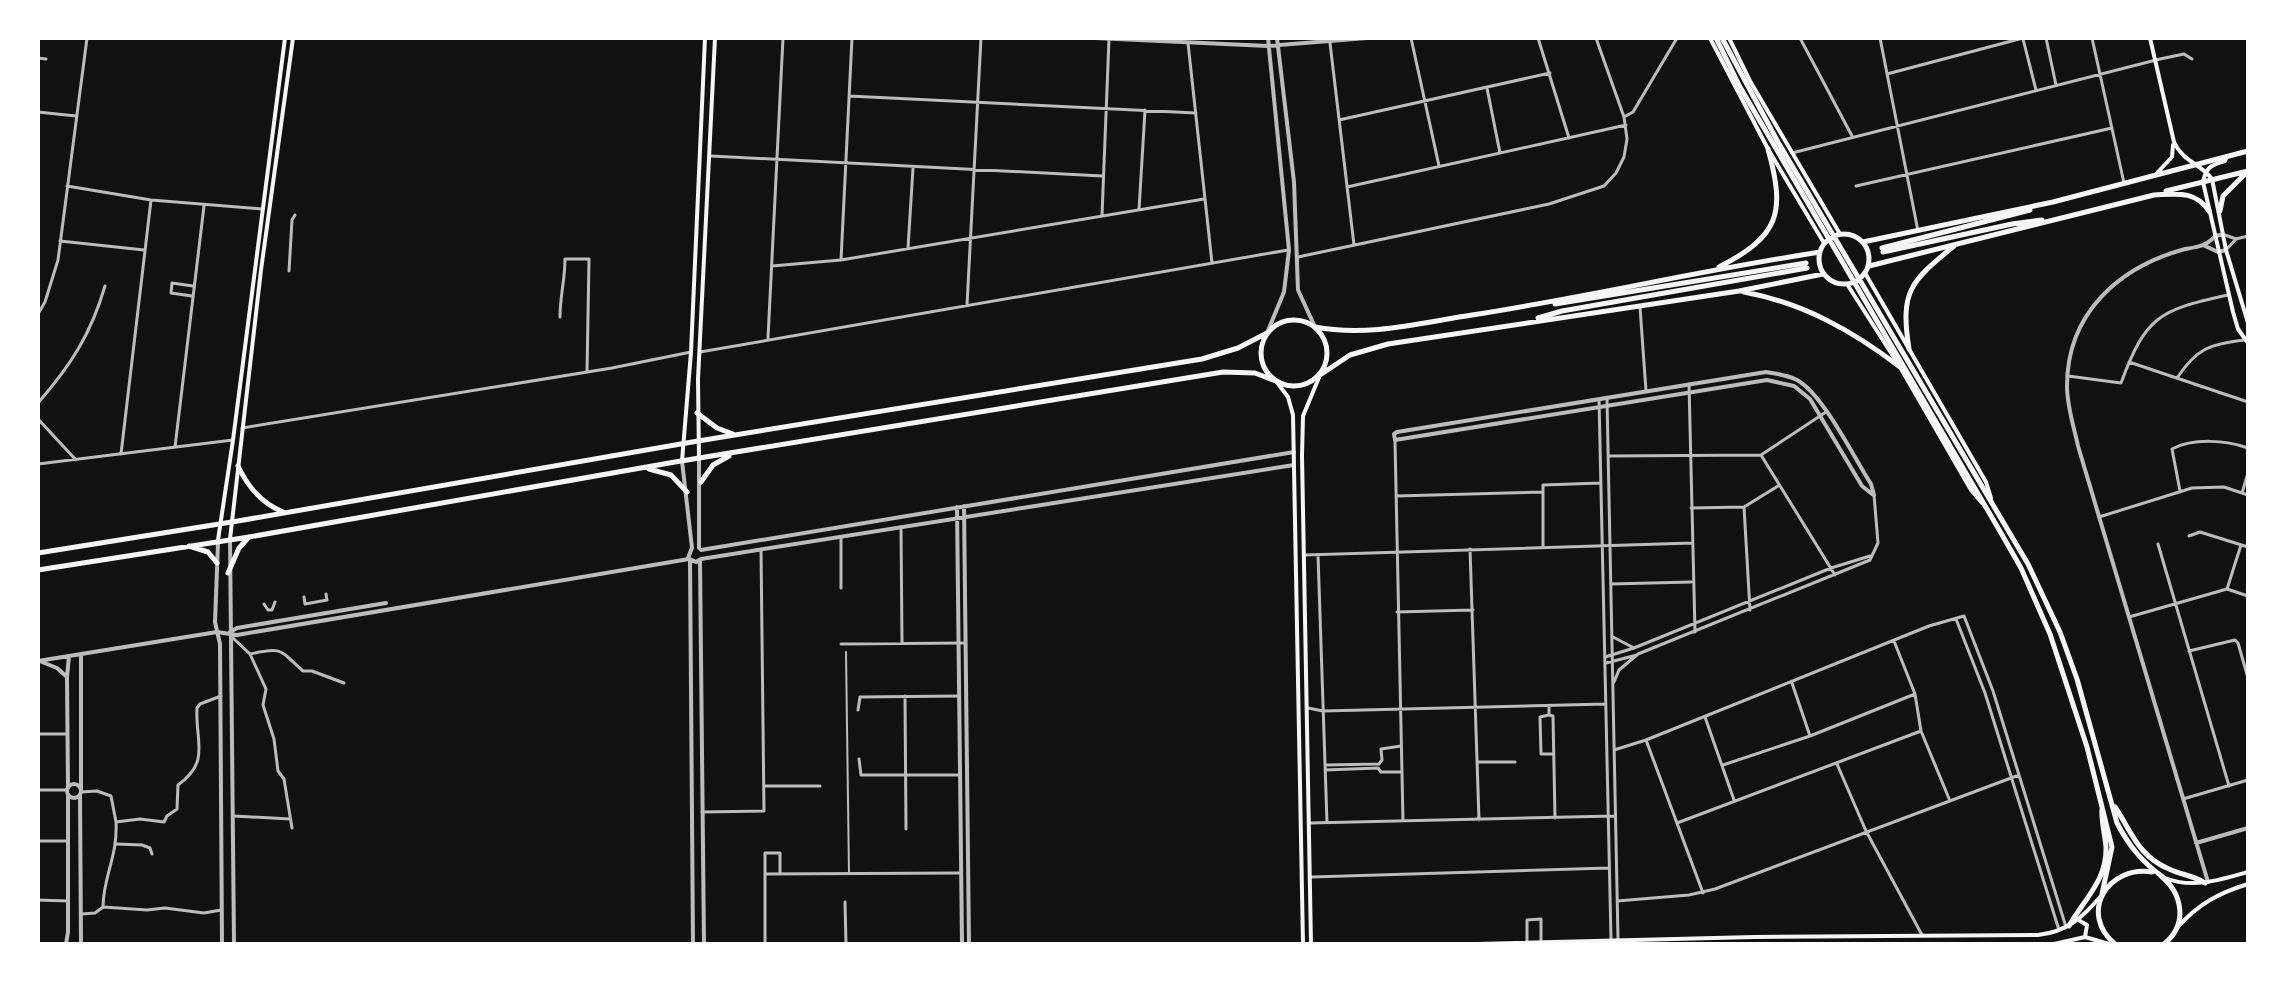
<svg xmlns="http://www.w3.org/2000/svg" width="2286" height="982" font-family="'Varela Round',sans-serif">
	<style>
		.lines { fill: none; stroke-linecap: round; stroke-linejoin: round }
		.pedestrian { stroke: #bcbcbc; stroke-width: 2 }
		.minor { stroke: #bcbcbc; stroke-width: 3 }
		.tertiary { stroke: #bcbcbc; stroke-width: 4 }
		.secondary { stroke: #f5f5f5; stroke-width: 4 }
		.primary { stroke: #f5f5f5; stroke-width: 4 }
		.trunk { stroke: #f5f5f5; stroke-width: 5 }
	</style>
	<rect width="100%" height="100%" fill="#111"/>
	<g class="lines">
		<path class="pedestrian" d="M846 652 849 874"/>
		<path class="minor" d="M1411 38 1439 166
			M1538 38 1569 138
			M1800 38 1852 136
			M1880 38 1918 231
			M2046 38 2056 85
			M2092 38 2124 183
			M2023 39 2036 90
			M1188 43 1212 263
			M1330 43 1354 245
			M38 58 46 59
			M1887 74 2023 38
			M1487 88 1500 153
			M849 96 1196 113
			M38 112 76 116
			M1624 117 1633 112 1677 38
			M1339 120 1550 73
			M1792 153 2160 59 2184 54 2192 59
			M711 156 1102 176
			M67 186 151 200 262 209
			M1856 186 2112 128
			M1347 187 1626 125
			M1139 210 1145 110
			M1102 215 1109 39
			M2225 235 2236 239 2248 236
			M60 241 144 250
			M908 248 913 168
			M2226 250 2236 239
			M1298 257 1549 204 1604 186 1616 173 1624 157 1627 139 1624 117 1596 38
			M841 260 852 38
			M772 266 841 260 1204 199
			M289 271 292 220 295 215
			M192 296 171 293 172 283 193 286
			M967 305 981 38
			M1640 307 1646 391
			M38 314 45 302 58 260 87 38
			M560 317C560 296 565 280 565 259H589L587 372
			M768 338 783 38
			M700 352 1288 250
			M2129 362 2248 402
			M2068 376 2121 383C2146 316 2159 310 2228 295
			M2177 378C2197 348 2210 344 2245 340
			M1689 384 1695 632
			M1599 399 1611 939
			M1607 399 1618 939
			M38 403C71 365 91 334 105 286
			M38 419 76 460
			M242 428 612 368 691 352
			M1395 441 1403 821
			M175 447 204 206
			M121 454 151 200
			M1761 455 1826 412
			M1610 456 1761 455 1835 575
			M38 464 233 440
			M2180 491 2172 449C2193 438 2226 440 2248 448
			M2242 493 2248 473
			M1396 496 1542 492
			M1744 507 1778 486
			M1691 508 1744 507 1750 610
			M2099 517 2192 488 2224 487 2248 495
			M901 527 902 643
			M2189 536 2200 532 2248 547
			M841 537V588
			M2158 544 2229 786
			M1543 546V485L1601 483
			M1470 549 1479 820
			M1305 555 1692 543
			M1318 555 1327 823
			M1611 584 1691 582
			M2227 589 2241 545
			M304 597 305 604 327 600 326 594
			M264 604 268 610H272L275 602
			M1397 612 1473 610
			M2129 617 2227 589 2248 596
			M1956 619 1985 693 2059 930
			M1613 637 1634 648
			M233 638 250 654 266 689 263 705 274 739 278 771 284 779 292 828
			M1894 641 1915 694
			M841 644 965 643
			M2189 651 2235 640 2238 643 2248 678
			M250 654C284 646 280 651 303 671H312L344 683
			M1605 657 1634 648 1831 568 1870 556
			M1606 663 1637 655
			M1614 682 1619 670 1638 654 1870 560 1878 543 1874 495
			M1792 683 1810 736
			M905 696 906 829
			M1549 706V715L1553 716 1555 818
			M1308 708 1323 711 1606 704
			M858 710 860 697 959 696
			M1549 715 1540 717 1541 754H1552
			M1705 717 1734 800
			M38 734H66
			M1646 740 1703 893
			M1614 750 1646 740 1929 626 1964 616 1993 691 2066 927
			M859 759 861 775H960
			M1478 762H1515
			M1837 764 1866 831 1922 935
			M1325 765 1379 764 1382 760 1381 749 1401 746
			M1723 765 1810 736 1915 694 1921 731
			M1325 770 1378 768 1381 772H1402
			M764 786H820
			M38 790H67
			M81 792 97 791 111 796 116 822
			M2183 799 2248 780
			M702 812 764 811 761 549
			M234 816 290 819
			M1310 823 1614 816
			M1677 823 1921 731 1950 801
			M38 841H68
			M117 844 142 845 150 848 152 854
			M765 874 961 873
			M1312 877 1609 868
			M38 900 68 901
			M1617 901 1689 895 1715 889 2019 775
			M845 902 846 944
			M103 907 147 910 165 908 204 913 221 910
			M82 914 95 913 103 907C103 877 118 856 116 822L140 819 164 822 167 816 177 809 178 785C211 761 195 742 197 708L200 704 221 696
			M1527 941V920L1541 919V941
			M765 944V853H780V874"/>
		<path class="tertiary" d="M1095 38 1268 46 1367 38
			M1277 38 1294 182 1298 290 1315 327
			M2203 245 2218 252 2226 250
			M1267 333 1284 292 1289 250 1268 38
			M1395 440 1394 434 1397 432 1766 372C1777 374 1788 375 1797 380 1823 394 1854 458 1871 484L1874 495
			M1395 440 1767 380 1794 386 1810 399 1862 486 1872 494
			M699 459V548
			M682 461 692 548
			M964 506 969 944
			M957 507 962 944
			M230 539 234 944
			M218 543 215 622 220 644 222 944
			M692 548 688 558 696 562 701 559 1294 465
			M701 550 1294 452
			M690 560 693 944
			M700 560 704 944
			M230 632 237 628 386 603
			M38 661 217 632 237 635 689 559
			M42 662 57 668 67 677 68 788
			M67 677 69 656
			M67 791a7 7 0 1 1 14 0a7 7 0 1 1-14 0Z
			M81 789V655
			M80 794 81 944
			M2196 843 2248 828
			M2208 882 2078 446C2074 427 2067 407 2067 386 2067 313 2119 267 2185 249 2191 248 2198 247 2203 245 2212 242 2213 234 2223 235
			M66 944 68 932V795"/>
		<path class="secondary" d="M2150 38 2174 142C2183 162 2200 163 2212 179L2226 250 2248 323
			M2227 156 2225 161C2211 165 2206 167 2203 182L2233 312 2238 329 2248 343
			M2157 173 2172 157 2173 145
			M1276 381 1288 397 1293 415 1303 944
			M2165 878C2192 889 2220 880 2248 872
			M2080 921 2087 925 2085 937
			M2178 927C2198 904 2219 893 2248 884
			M1311 944 1302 456 1303 416 1320 375
			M1477 944 1754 937 2038 935C2067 932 2083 917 2101 896
			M2054 944 2085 937 2109 944"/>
		<path class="primary" d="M1710 38 1768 149 1824 243
			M1729 38 1750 81 1840 234
			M1865 273 1986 482 1991 498
			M1847 284 1900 367 1971 490 1982 503
			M699 459 698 379 715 38
			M682 461 691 352 705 38
			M230 539 261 270 293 38
			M218 540 233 440 285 38"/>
		<path class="trunk" d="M1716 38 1740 87 2001 533 2021 568 2050 634 2087 747 2112 847 2102 894
			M1722 38 1778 142 2028 564 2060 632 2077 679 2117 823C2129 846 2142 862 2163 877
			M2166 191 2248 171
			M2220 211 2223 196 2248 171
			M1819 259a25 25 0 1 1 50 0a25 25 0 1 1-50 0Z
			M1863 242 2053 202 2248 151
			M1882 248 2030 210
			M1883 252 2012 224 2042 220
			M1869 266 2154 195C2176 194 2195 190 2209 211
			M1719 267C1779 236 1786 214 1768 149
			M1744 292C1803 303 1853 331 1900 367
			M1555 304 1806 263
			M1538 318 1562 311 1807 268
			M1261 353a33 33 0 1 1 66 0a33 33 0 1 1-66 0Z
			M1315 327C1368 337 1420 323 1472 315 1588 297 1703 270 1820 252
			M1909 349C1900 291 1910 282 1954 246
			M1320 375 1350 355 1388 344 1739 291 1823 274
			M697 413 717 428 733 434
			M238 466C248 487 261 503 283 512
			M649 469 671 475 687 492
			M701 482 713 465 729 456
			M189 546 208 552 217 563
			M38 553 238 521 698 441 1202 359 1238 348 1267 333
			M38 570 249 537 675 462 1223 372 1255 373 1276 381
			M228 573 239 548 249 537
			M2115 807C2132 832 2138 856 2169 869 2181 875 2193 875 2205 883
			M2161 876C2183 894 2188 925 2164 944
			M2069 926C2084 899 2107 881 2106 847 2105 834 2101 822 2102 809
			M2115 944C2078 913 2108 865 2152 872"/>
	</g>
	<rect width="2286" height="982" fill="none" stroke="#ffffff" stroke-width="80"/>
</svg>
